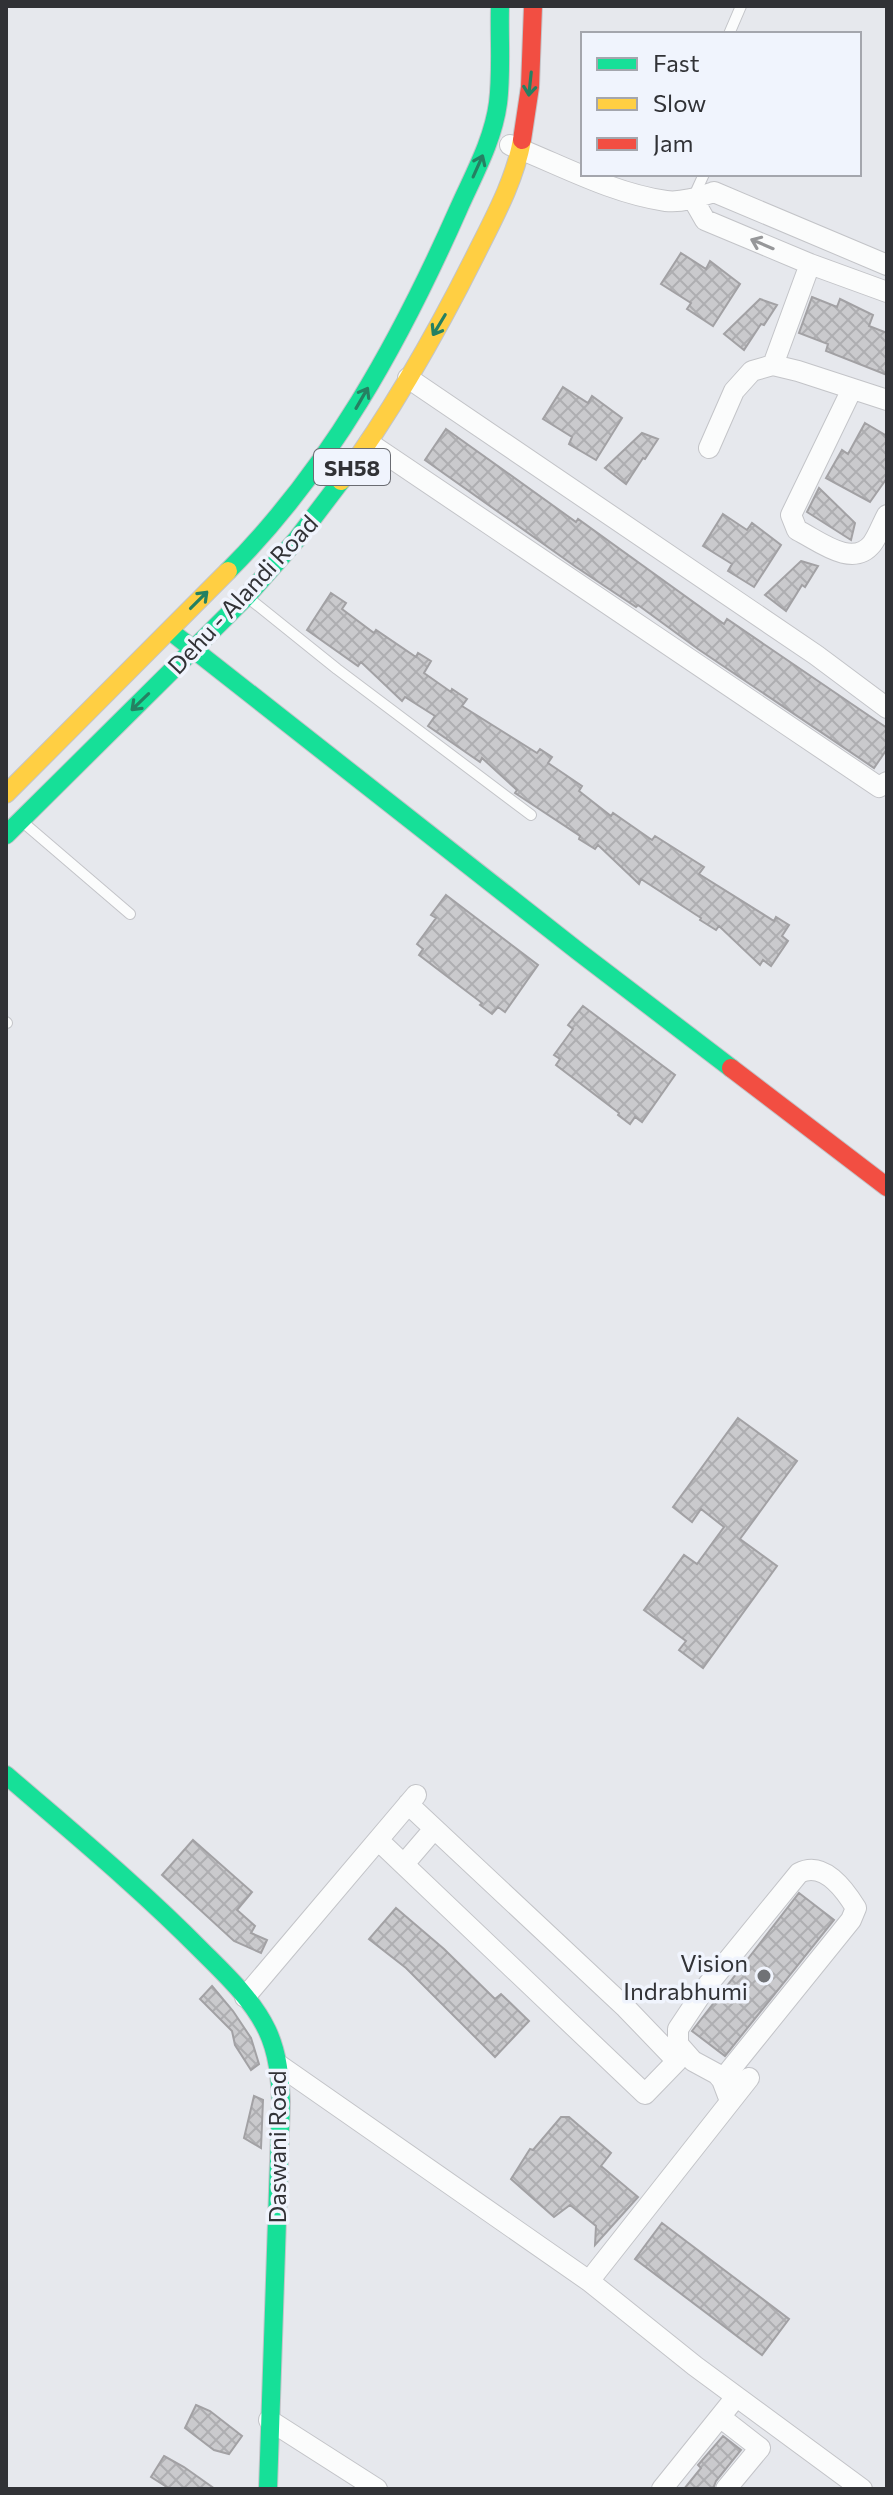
<svg xmlns="http://www.w3.org/2000/svg" width="893" height="2495" font-family="Commissioner,sans-serif">
	<style>
		.building { fill: url(#building-cross-hatch); stroke: #a2a1a4; stroke-width: 2 }
		.lines { fill: none; stroke-linecap: round; stroke-linejoin: round }
		.lane-casing { stroke: #c3c4c8; stroke-width: 12 }
		.street-casing { stroke: #c3c4c8; stroke-width: 22 }
		.fast-casing { stroke: #c3c4c8; stroke-width: 20 }
		.slow-casing { stroke: #c3c4c8; stroke-width: 20 }
		.jam-casing { stroke: #c3c4c8; stroke-width: 20 }
		.lane { stroke: #fbfcfc; stroke-width: 10 }
		.street { stroke: #fbfcfc; stroke-width: 20 }
		.fast { stroke: #16e098; stroke-width: 18 }
		.slow { stroke: #ffcf43; stroke-width: 18 }
		.jam { stroke: #f24e42; stroke-width: 18 }
		.oneway { stroke: #258062 }
		.oneway2 { stroke: #969799 }
		.poi-dot { fill: #707276; stroke: #f0f4fd; stroke-width: 3 }
		.labels { text-anchor: middle; dominant-baseline: central; stroke-width: 7; stroke-linejoin: round; paint-order: stroke }
		.shield { fill: #f0f4fd; stroke: #6a6c72; stroke-width: 2 }
		.shield-label { font-size: 22px; font-weight: bold; fill: #313236 }
		.street-label { font-size: 24px; fill: #313236; stroke: #f0f4fd }
		.poi-label { font-size: 24px; fill: #313236; stroke: #f0f4fd; text-anchor: end }
	</style>
	<defs>
		<pattern id="building-cross-hatch" width="8" height="8" patternUnits="userSpaceOnUse" patternTransform="scale(2)"><rect width="8" height="8" fill="#cacacd"/><path d="M0 0l8 8M0 8l8-8" fill="none" stroke="#aeaeb1"/></pattern>
	</defs>
	<rect width="100%" height="100%" fill="#e6e8ed"/>
	<path class="building" d="M681 253 706 269 710 261 740 284 713 326 687 309 691 303 661 284Z
		M812 297 837 307 840 299 873 315 869 326 887 333V375L826 351 828 344 799 333Z
		M760 299 777 305 764 325 761 324 744 350 724 334Z
		M563 387 588 403 592 396 622 418 596 460 569 444 572 437 543 419Z
		M865 423 887 436V478L870 502 826 478 842 450 848 454Z
		M446 429 576 522 578 519 724 624 727 619 887 728V749L874 768 698 649 638 605 636 607 576 567 425 460Z
		M642 433 658 439 645 459 643 458 626 484 605 468Z
		M819 488 855 523 851 540 807 512Z
		M723 514 747 530 752 523 781 545 754 587 728 571 732 564 703 546Z
		M801 561 818 566 805 587 802 585 786 611 765 595Z
		M331 593 346 603 342 609 374 633 376 630 416 657 418 653 431 661 424 673 451 692 452 689 467 699 462 706 537 753 540 749 552 757 548 763 582 786 579 791 611 816 613 813 652 840 655 836 704 867 699 874 774 921 776 917 789 925 782 936 788 941 771 966 763 960 760 965 719 926 716 930 700 920 701 918 641 879 639 884 598 845 595 849 579 839 580 836 515 793 517 790 482 758 480 762 428 726 435 716 405 697 402 701 361 662 358 666 307 630Z
		M446 895 538 965 505 1012 498 1007 492 1014 480 1005 482 1003 419 955 423 949 417 944 436 918 431 915Z
		M583 1006 675 1075 642 1122 635 1117 630 1124 618 1115 619 1113 556 1065 560 1059 554 1055 573 1029 568 1025Z
		M738 1418 797 1461 740 1539 777 1566 703 1668 679 1650 686 1641 644 1610 684 1555 697 1564 724 1527 701 1509 692 1522 673 1507Z
		M193 1840 252 1892 237 1910 255 1926 251 1933 267 1940 261 1953 234 1941 162 1875Z
		M799 1893 834 1920 725 2056 692 2031Z
		M396 1908 444 1949 495 1999 501 1994 529 2021 495 2057 406 1968 369 1939Z
		M212 1986 233 2011 251 2038 259 2064 251 2070 235 2045 232 2031 200 1999Z
		M254 2096 263 2100 261 2148 244 2138Z
		M561 2117H569L611 2153 601 2166 638 2197 595 2245 596 2226 570 2205 554 2217 511 2179 530 2149 533 2150Z
		M662 2223 789 2319 762 2355 635 2259Z
		M196 2405 210 2411 242 2436 229 2454 214 2450 185 2428Z
		M723 2436 741 2450 716 2481 713 2489H684L701 2468 698 2465Z
		M164 2456 184 2467 215 2489H170L151 2477Z"/>
	<g class="lines">
		<defs>
			<path id="lane" d="M729 34 741 6
				M693 198 704 174
				M251 600 337 669 531 815
				M25 824 130 914
				M6 1022 7 1023"/>
			<path id="street" d="M510 145C561 165 611 193 666 201 682 203 699 197 714 192L887 265
				M693 199 705 220 810 264 887 292
				M773 365 810 264
				M408 378 816 655 887 708
				M852 389 791 515 797 530C818 540 852 569 872 544 878 536 882 524 887 515
				M369 443 879 787 887 782
				M709 448 734 391 752 371 773 365 798 371 887 400
				M378 1840 645 2094 677 2061 626 2008 408 1804
				M404 1864 434 1829
				M245 1997 416 1795
				M279 2065 589 2281 695 2366 862 2489
				M722 2080 851 1920 856 1908C845 1890 824 1860 799 1873L706 1987 678 2029V2044L693 2061 717 2074 722 2080 730 2101
				M589 2281 749 2078
				M720 2417 760 2448 726 2489
				M269 2420 377 2489
				M662 2489 736 2397"/>
			<path id="fast" d="M228 571C330 469 400 341 458 210 473 176 493 141 498 103 502 72 499 38 500 6
				M174 634 579 952 731 1068
				M6 835 247 596 297 539 341 481
				M6 1775C72 1832 140 1888 202 1951 226 1975 252 1999 267 2030 278 2053 280 2078 281 2102L268 2489"/>
			<path id="slow" d="M341 481C393 410 437 332 476 254 494 218 515 180 522 140
				M6 794 228 571"/>
			<path id="jam" d="M522 140 530 87 533 6
				M731 1068 887 1187"/>
		</defs>
		<use href="#lane" class="lane-casing"/>
		<use href="#street" class="street-casing"/>
		<use href="#fast" class="fast-casing"/>
		<use href="#slow" class="slow-casing"/>
		<use href="#jam" class="jam-casing"/>
		<use href="#lane" class="lane"/>
		<use href="#street" class="street"/>
		<use href="#fast" class="fast"/>
		<use href="#slow" class="slow"/>
		<use href="#jam" class="jam"/>
	</g>
	<defs><path id="oneway-shaft" d="M-6 0H5M1.5-3L5.5 0L1.5 3" fill="none" stroke-width="1.6" stroke-linecap="round" stroke-linejoin="round" transform="scale(2)"/></defs>
	<g class="oneway">
		<use href="#oneway-shaft" transform="translate(530 84) rotate(96)"/>
		<use href="#oneway-shaft" transform="translate(478 166) rotate(-66)"/>
		<use href="#oneway-shaft" transform="translate(439 325) rotate(121)"/>
		<use href="#oneway-shaft" transform="translate(362 398) rotate(-60)"/>
		<use href="#oneway-shaft" transform="translate(199 600) rotate(-45)"/>
		<use href="#oneway-shaft" transform="translate(140 702) rotate(136)"/>
	</g>
	<use class="oneway2" href="#oneway-shaft" transform="translate(762 244) rotate(-157)"/>
	<circle class="poi-dot" cx="764" cy="1976" r="8"/>
	<g class="labels">
		<rect class="shield" x="314" y="449" width="76" height="36" rx="6"/>
		<g class="shield-label">
			<text x="352" y="467">SH58</text>
		</g>
		<g class="street-label">
			<text transform="translate(242 594) rotate(-47)">Dehu - Alandi Road</text>
			<text transform="translate(276 2147) rotate(-90)">Daswani Road</text>
		</g>
		<g class="poi-label">
			<text x="748" y="1962">Vision<tspan x="748" dy="28">Indrabhumi</tspan></text>
		</g>
	</g>
	<rect width="893" height="2495" fill="none" stroke="#313236" stroke-width="16"/>
	<rect x="581" y="32" width="280" height="144" fill="#f0f4fd" stroke="#a4a6ad" stroke-width="2"/>
	<rect x="597" y="58" width="40" height="12" fill="#16e098" stroke="#a4a6ad" stroke-width="2"/>
	<text x="653" y="72" font-size="24" fill="#313236">Fast</text>
	<rect x="597" y="98" width="40" height="12" fill="#ffcf43" stroke="#a4a6ad" stroke-width="2"/>
	<text x="653" y="112" font-size="24" fill="#313236">Slow</text>
	<rect x="597" y="138" width="40" height="12" fill="#f24e42" stroke="#a4a6ad" stroke-width="2"/>
	<text x="653" y="152" font-size="24" fill="#313236">Jam</text>
</svg>
